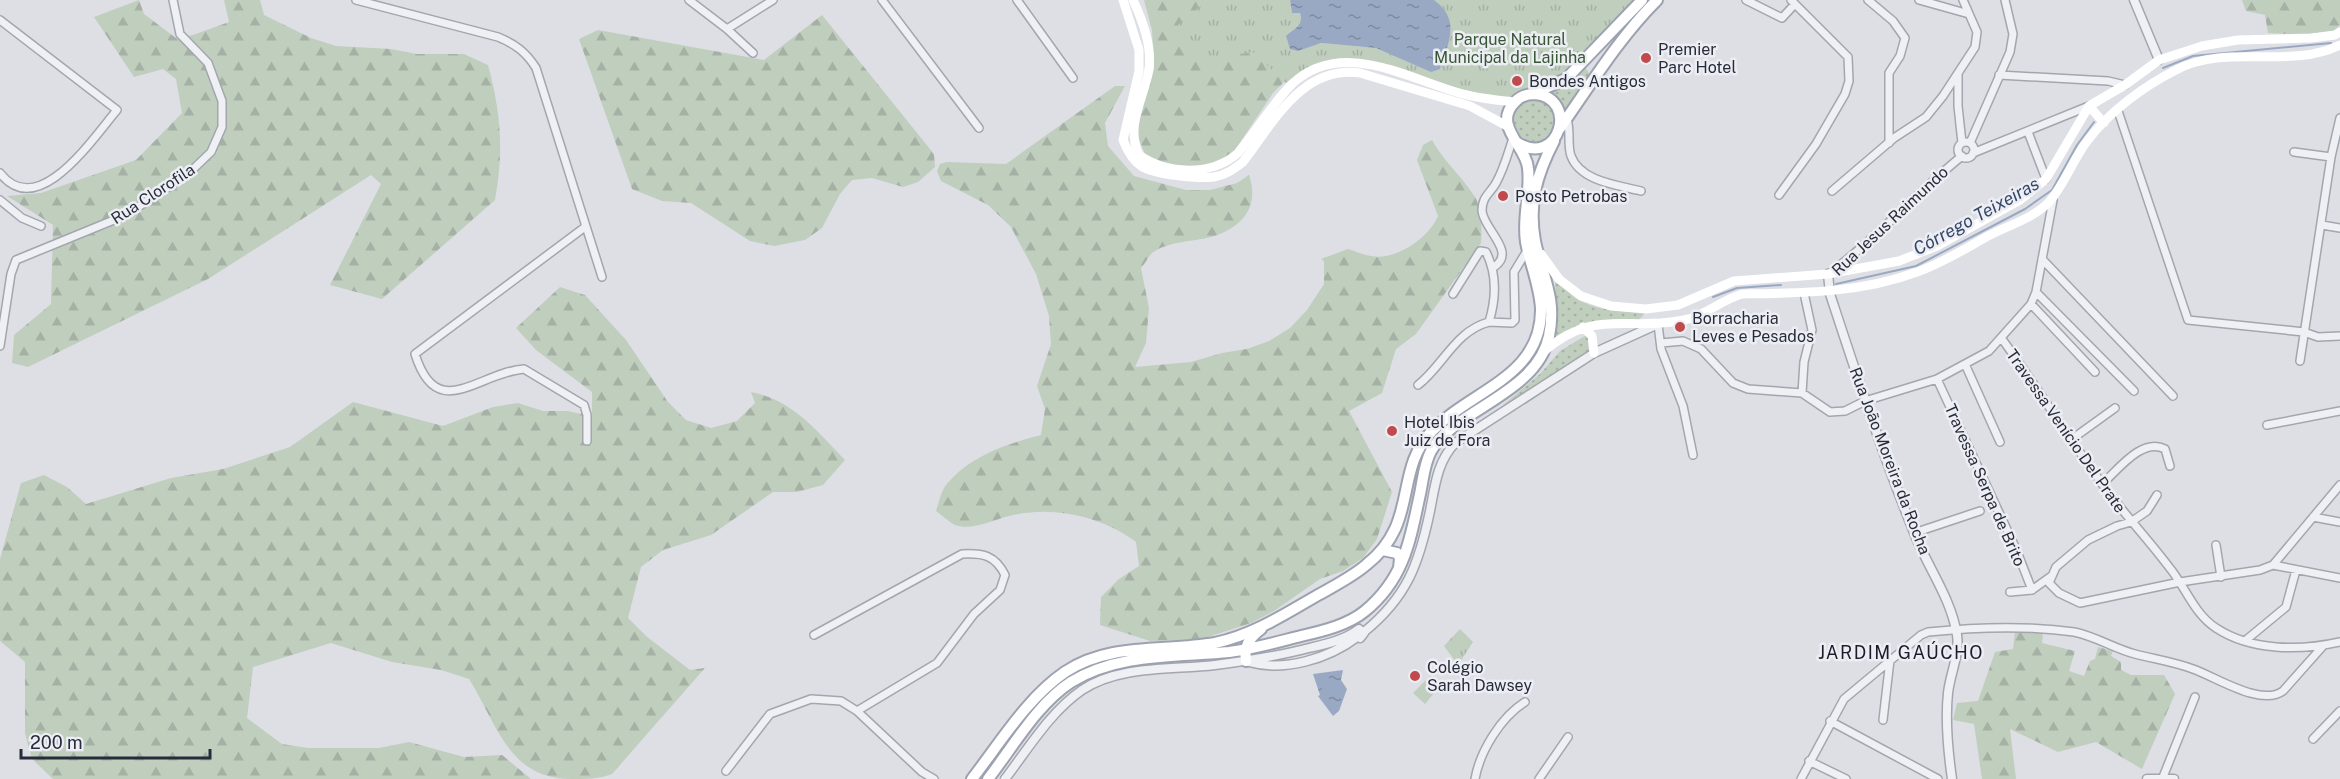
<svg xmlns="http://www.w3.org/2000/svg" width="2340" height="779" font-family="'Public Sans',sans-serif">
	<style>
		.grass { fill: url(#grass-dots) }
		.forest { fill: url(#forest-firs) }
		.park { fill: url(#park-tufts) }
		.pitch { fill: #c0cebe }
		.water { fill: url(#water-ripples) }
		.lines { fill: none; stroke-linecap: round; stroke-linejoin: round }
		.stream { stroke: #9aa9c3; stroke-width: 2 }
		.minor-casing { stroke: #a3a6ae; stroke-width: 10 }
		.tertiary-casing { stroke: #a3a6ae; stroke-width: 11 }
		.primary-casing { stroke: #9da2b0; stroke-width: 14 }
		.minor { stroke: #eff0f4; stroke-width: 7 }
		.tertiary { stroke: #eff0f4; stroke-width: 8 }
		.secondary { stroke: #fff; stroke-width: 9 }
		.primary { stroke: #fff; stroke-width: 10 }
		.poi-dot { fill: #c14a4e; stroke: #eceef3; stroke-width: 2 }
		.labels { text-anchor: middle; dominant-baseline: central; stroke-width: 5; stroke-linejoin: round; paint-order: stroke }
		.park-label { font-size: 16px; fill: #385536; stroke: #eceef3 }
		.poi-label { font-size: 16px; fill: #272c3a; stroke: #eceef3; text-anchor: start }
		.street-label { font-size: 16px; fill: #272c3a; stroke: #eceef3 }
		.water-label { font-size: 18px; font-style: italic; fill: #35476a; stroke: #eceef3 }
		.neighbourhood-label { font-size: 18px; letter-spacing: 1.5px; fill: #1a1e2b; stroke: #eceef3 }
	</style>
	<defs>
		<pattern id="grass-dots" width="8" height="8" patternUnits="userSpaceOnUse" patternTransform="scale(1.5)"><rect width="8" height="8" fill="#c0cebe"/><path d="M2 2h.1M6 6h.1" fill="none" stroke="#a5b1a4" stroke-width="1.8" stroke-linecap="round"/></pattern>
		<pattern id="forest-firs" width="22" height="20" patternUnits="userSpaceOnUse" patternTransform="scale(1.5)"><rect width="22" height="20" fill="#c0cebe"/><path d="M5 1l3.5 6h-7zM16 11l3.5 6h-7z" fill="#a5b1a4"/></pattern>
		<pattern id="park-tufts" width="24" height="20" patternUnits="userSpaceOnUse" patternTransform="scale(1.5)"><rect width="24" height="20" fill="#c0cebe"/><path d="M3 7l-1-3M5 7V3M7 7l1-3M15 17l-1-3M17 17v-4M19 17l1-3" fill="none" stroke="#a5b1a4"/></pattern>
		<pattern id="water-ripples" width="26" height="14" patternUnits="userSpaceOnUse" patternTransform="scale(1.5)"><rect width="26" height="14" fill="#9aa9c3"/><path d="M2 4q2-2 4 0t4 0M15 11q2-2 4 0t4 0" fill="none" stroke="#7e8a9f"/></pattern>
	</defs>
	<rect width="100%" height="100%" fill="#dddfe5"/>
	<path class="grass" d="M1582 65 1588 71 1591 80 1561 118 1536 93Z
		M1523 98 1546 99 1559 119 1549 141 1533 146 1512 134 1511 110Z
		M1555 282C1562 286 1568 292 1574 297 1595 311 1620 311 1645 313L1638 321 1614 319 1553 340 1557 323Z
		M1588 334 1590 351 1560 372 1502 406 1540 374 1560 351Z"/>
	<path class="forest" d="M139 0 144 14 176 38 193 35 229 22 224 0H260L264 15 311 38 336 46 391 49 417 54H464L488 65C501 113 504 151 495 200L382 299 330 285 381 184 371 175 208 279 28 367 12 363 14 335 51 304 53 225 7 196 41 193 136 160 182 113 176 79 163 69 134 77 94 17Z
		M1144 0H1265L1299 67 1273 93 1235 150 1224 159 1212 165 1188 167 1162 162 1145 154 1136 132 1154 69 1152 30Z
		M2242 0H2340V25L2327 36 2268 33 2265 15 2246 11Z
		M822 15 934 154 935 167 918 182 903 187 872 178 852 180 840 194 822 228 805 240 774 246 750 241 691 203 662 201 632 189 579 39 598 30 764 60Z
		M1115 86H1125L1105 123 1108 146 1134 176 1186 190H1210L1237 183 1249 175C1260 207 1242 228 1211 237 1192 242 1168 241 1152 253 1148 257 1145 264 1141 268L1149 308 1146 343 1135 367 1191 362 1222 353 1247 349 1269 341 1290 328 1307 310 1324 284V261L1321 259 1348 249C1355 251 1363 255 1371 256 1395 261 1429 238 1438 216L1417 160 1423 145 1432 140C1443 161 1462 176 1475 197 1482 209 1482 229 1481 243L1416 334 1396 349 1382 393 1349 411 1392 492 1377 539 1363 558 1343 571 1320 579 1274 611 1251 623 1202 639 1150 641 1100 625 1101 597 1119 579 1139 566 1136 542C1102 516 1051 505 1009 516 993 520 972 531 955 525 949 522 942 515 936 511 939 503 941 491 946 485 970 456 1006 444 1041 435L1045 409 1037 386 1051 344 1049 316 1036 274 1011 227 988 205 941 181 937 171 940 164 947 162 1006 164Z
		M560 287 585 295 626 340 668 402 686 420 711 428 737 421 755 403 751 392C793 400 817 431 845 460L823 485 797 492H773L711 535 663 550 641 567 628 618 646 636 690 670 705 668 612 774C598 779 586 779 571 779 508 779 497 723 469 679L441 670 392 662 331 643 253 667 247 718 282 744 308 748H379L409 742 464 757 502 755 531 779H53L32 759 25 733V662L0 641V559L21 483 44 475 67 487 86 504 171 478 223 469 290 447 353 402 443 426 493 407 518 403 543 411H567L592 416V392L536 350 516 328Z
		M2015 632 2043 633 2042 643 2075 651 2069 671 2084 676 2090 661 2095 659 2098 647 2113 651 2111 656 2121 662V670L2131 675H2164L2175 694 2142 769 2096 742 2058 752 2010 729 2016 779H1982L1974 724 1953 720 1957 703 1978 701 1995 652 2013 649Z"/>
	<path class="park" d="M1208 0H1290L1292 13H1300C1304 27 1291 30 1287 40L1291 46 1301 49 1321 43 1376 48 1440 69C1449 42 1461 19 1434 0H1639C1599 40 1559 94 1498 98L1334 60 1312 65 1286 83 1253 52 1191 61 1178 25Z
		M1460 629 1473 642 1458 665 1444 646Z"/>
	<path class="pitch" d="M1430 676 1440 686 1425 704 1413 693Z"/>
	<path class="water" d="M1290 0H1434C1461 19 1449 42 1440 69L1431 72 1376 48 1321 43 1298 51 1290 49 1286 36C1293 29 1304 26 1300 13H1292Z
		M1343 670 1341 680 1347 689 1339 711 1333 716 1318 696 1320 695 1313 674Z"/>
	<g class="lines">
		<path class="stream" d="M2163 68 2193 56 2331 43
			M1836 284 1916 266 2025 209 2052 190 2077 145 2094 122
			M1713 297 1737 288 1781 285"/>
		<defs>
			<path id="minor" d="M356 0 498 37C515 44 526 52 536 68L602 277
				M689 0 727 29 773 0
				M882 0 979 128
				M1017 0 1073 78
				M1746 0 1782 18 1794 5
				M1868 0 1893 21 1905 38 1900 56 1889 73V143
				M1919 0 1969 14
				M0 20 117 110C93 138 38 222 0 173
				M727 29 753 53
				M1958 73V106L1962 143
				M1999 75 2108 81 2125 85
				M2118 111 2188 320 2304 332 2318 337 2340 336
				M1567 119C1571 132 1567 144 1571 156 1581 182 1618 185 1641 191
				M2028 132 2046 179
				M1958 150a8 8 0 1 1 16 0a8 8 0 1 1-16 0Z
				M1970 143 2010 52 2013 34 2005 0
				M2294 152 2331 157
				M1973 153 2089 106
				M1832 191 1894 138 1926 117 1943 96 1975 47 1977 32 1963 0
				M1779 195 1816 144 1845 94 1849 81 1848 57 1791 0
				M0 200 22 218 41 226
				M2322 225 2340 228
				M585 227 415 354C437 424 477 373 524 369L584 405 587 415V441
				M2042 259 2173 396
				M1494 267C1517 252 1484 230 1482 211 1482 196 1490 194 1496 183 1504 169 1508 153 1513 138
				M1830 273C1877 238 1916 193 1962 156
				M2036 292 2134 391
				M2031 304 2095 372
				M1489 322 1512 323 1515 320 1514 272 1528 249
				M1658 324 1661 349 1683 406 1693 455
				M2002 339C2037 387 2068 437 2103 485 2124 514 2148 539 2169 567 2185 586 2194 614 2216 628 2251 651 2300 651 2340 642
				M1661 343 1683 341 1701 349 1733 383 1748 389 1802 393 1830 412 1845 411 1865 401 1937 379 1989 351 2031 304 2036 292 2053 200
				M0 346 11 274 16 260 126 215 188 174 211 152 222 127V101L208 63 180 34 173 0
				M2300 361 2331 157 2340 118
				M1965 364 2000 442
				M1937 379 2016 549 2032 590
				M1418 385C1443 366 1455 331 1489 322 1496 299 1497 274 1486 252L1480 251 1453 294
				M1802 393 1804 362 1812 330 1804 293
				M2267 425 2340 411
				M2072 439 2115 408
				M2102 484C2118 470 2142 437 2165 449L2170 466
				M2157 495 2147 511 2131 522 2117 526 2088 540 2056 567 2049 583 2059 593 2080 603 2180 582 2260 570 2273 565 2340 485
				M2313 517 2340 522
				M1914 533 1980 511
				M2216 545 2221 577
				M2273 565 2340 578
				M2032 590 2050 577
				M2010 592 2032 590
				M814 635 962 554C983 553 995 555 1005 575L1000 590 974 614 937 663 857 711
				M2246 640 2286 607 2296 570
				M1883 720 1890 660
				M1830 721 1938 779
				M2313 739 2340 711
				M1809 761 1846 779
				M726 771 770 714 811 699 841 701 857 711 922 772 934 779
				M2163 777 2195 697
				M1475 779C1480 751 1501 717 1525 702
				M1539 779 1568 737
				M1801 779 1844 699 1921 635 1928 632C1977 627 2025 625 2074 632 2095 636 2115 649 2135 654 2154 659 2174 662 2193 669 2216 677 2261 707 2283 691L2323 646"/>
			<path id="tertiary" d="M2134 0 2159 60
				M1828 274 1830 294C1856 373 1882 453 1913 530 1926 565 1951 597 1957 635 1960 654 1950 674 1948 693 1945 721 1948 751 1952 779
				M1364 632C1407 597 1419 564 1430 511 1435 486 1437 462 1455 443L1594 353 1658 324
				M1249 662C1284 672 1328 659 1357 637
				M1005 779C1028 749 1050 712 1082 690 1119 665 1172 670 1215 665 1246 661 1278 656 1309 648 1326 644 1345 640 1359 629L1364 633 1360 638 1355 634
				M2147 779H2174"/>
			<path id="primary" d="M1532 94 1566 79 1642 0
				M1560 128C1591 84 1619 38 1657 0
				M1383 550 1397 553 1400 558 1399 568
				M1246 661C1244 646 1249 638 1261 629
				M972 779C1000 743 1027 698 1065 672 1110 642 1164 652 1215 643 1253 635 1285 614 1318 595 1334 586 1352 577 1366 565 1420 523 1393 471 1432 431 1471 390 1542 377 1541 309 1540 286 1530 264 1526 242 1522 217 1531 193 1528 168 1526 146 1492 125 1515 102 1520 96 1527 94 1535 94 1580 98 1559 170 1516 142
				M988 779C1013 747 1037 704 1071 682 1118 653 1176 657 1229 652 1253 649 1277 642 1301 636 1323 631 1348 625 1365 611 1404 579 1410 541 1420 494 1423 480 1424 464 1431 451 1455 409 1537 394 1549 336 1557 298 1542 276 1535 241 1528 203 1537 174 1554 141"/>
		</defs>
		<use href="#minor" class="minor-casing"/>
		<use href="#tertiary" class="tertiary-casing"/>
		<use href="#primary" class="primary-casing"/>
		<use href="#minor" class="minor"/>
		<use href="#tertiary" class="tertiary"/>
		<path class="secondary" d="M1123 0 1139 50V71L1123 140C1127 150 1132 160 1141 166 1155 175 1198 179 1214 177 1226 175 1234 169 1243 162 1274 122 1302 65 1360 73L1470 106 1507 126
			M1133 0C1142 19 1152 47 1149 69 1144 99 1125 125 1139 155 1167 175 1212 176 1238 153 1256 131 1272 104 1292 84 1340 39 1403 76 1456 92 1475 98 1495 100 1515 102
			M2089 106 2104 123
			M1541 254 1559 279 1581 296 1611 306 1646 309 1678 305 1734 281 1828 274 1899 261 1937 246 2020 200 2046 179 2089 106 2125 85 2159 60 2202 46 2238 40 2311 38 2335 35 2340 32
			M1583 327 1592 336 1594 353
			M1543 352C1595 307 1626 332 1684 320 1705 316 1721 300 1742 294 1801 293 1861 293 1917 272 1943 263 1966 248 1990 235 2009 225 2034 218 2049 202 2065 184 2073 159 2088 140 2109 112 2144 86 2176 70 2226 43 2290 70 2340 45"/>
		<use href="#primary" class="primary"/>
	</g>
	<g class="poi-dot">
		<circle cx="1646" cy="58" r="6"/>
		<circle cx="1517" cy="81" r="6"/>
		<circle cx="1503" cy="196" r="6"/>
		<circle cx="1680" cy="327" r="6"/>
		<circle cx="1392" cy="431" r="6"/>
		<circle cx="1415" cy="676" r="6"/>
	</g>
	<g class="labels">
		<g class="park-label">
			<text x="1510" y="39">Parque Natural<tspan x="1510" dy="18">Municipal da Lajinha</tspan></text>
		</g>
		<g class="poi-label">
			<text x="1658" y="49">Premier<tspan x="1658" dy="18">Parc Hotel</tspan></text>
			<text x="1529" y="81">Bondes Antigos</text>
			<text x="1515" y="196">Posto Petrobas</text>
			<text x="1692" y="318">Borracharia<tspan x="1692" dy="18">Leves e Pesados</tspan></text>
			<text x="1404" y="422">Hotel Ibis<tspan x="1404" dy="18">Juiz de Fora</tspan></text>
			<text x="1427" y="667">Colégio<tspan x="1427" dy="18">Sarah Dawsey</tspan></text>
		</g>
		<g class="street-label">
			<text transform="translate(153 194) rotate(-33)">Rua Clorofila</text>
			<text transform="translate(1890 221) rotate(-43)">Rua Jesus Raimundo</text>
			<text transform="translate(2066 431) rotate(55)">Travessa Venício Del Prate</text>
			<text transform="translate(1890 461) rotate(69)">Rua João Moreira da Rocha</text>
			<text transform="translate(1985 485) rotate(66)">Travessa Serpa de Brito</text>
		</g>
		<g class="water-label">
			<text transform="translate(1976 216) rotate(-29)">Córrego Teixeiras</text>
		</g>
		<g class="neighbourhood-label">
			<text x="1901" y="652">JARDIM GAÚCHO</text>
		</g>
	</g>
	<path d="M21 749v9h189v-9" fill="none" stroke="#272c3a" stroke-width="3"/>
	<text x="30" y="749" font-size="18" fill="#272c3a" stroke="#eceef3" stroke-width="4.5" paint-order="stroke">200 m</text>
</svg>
